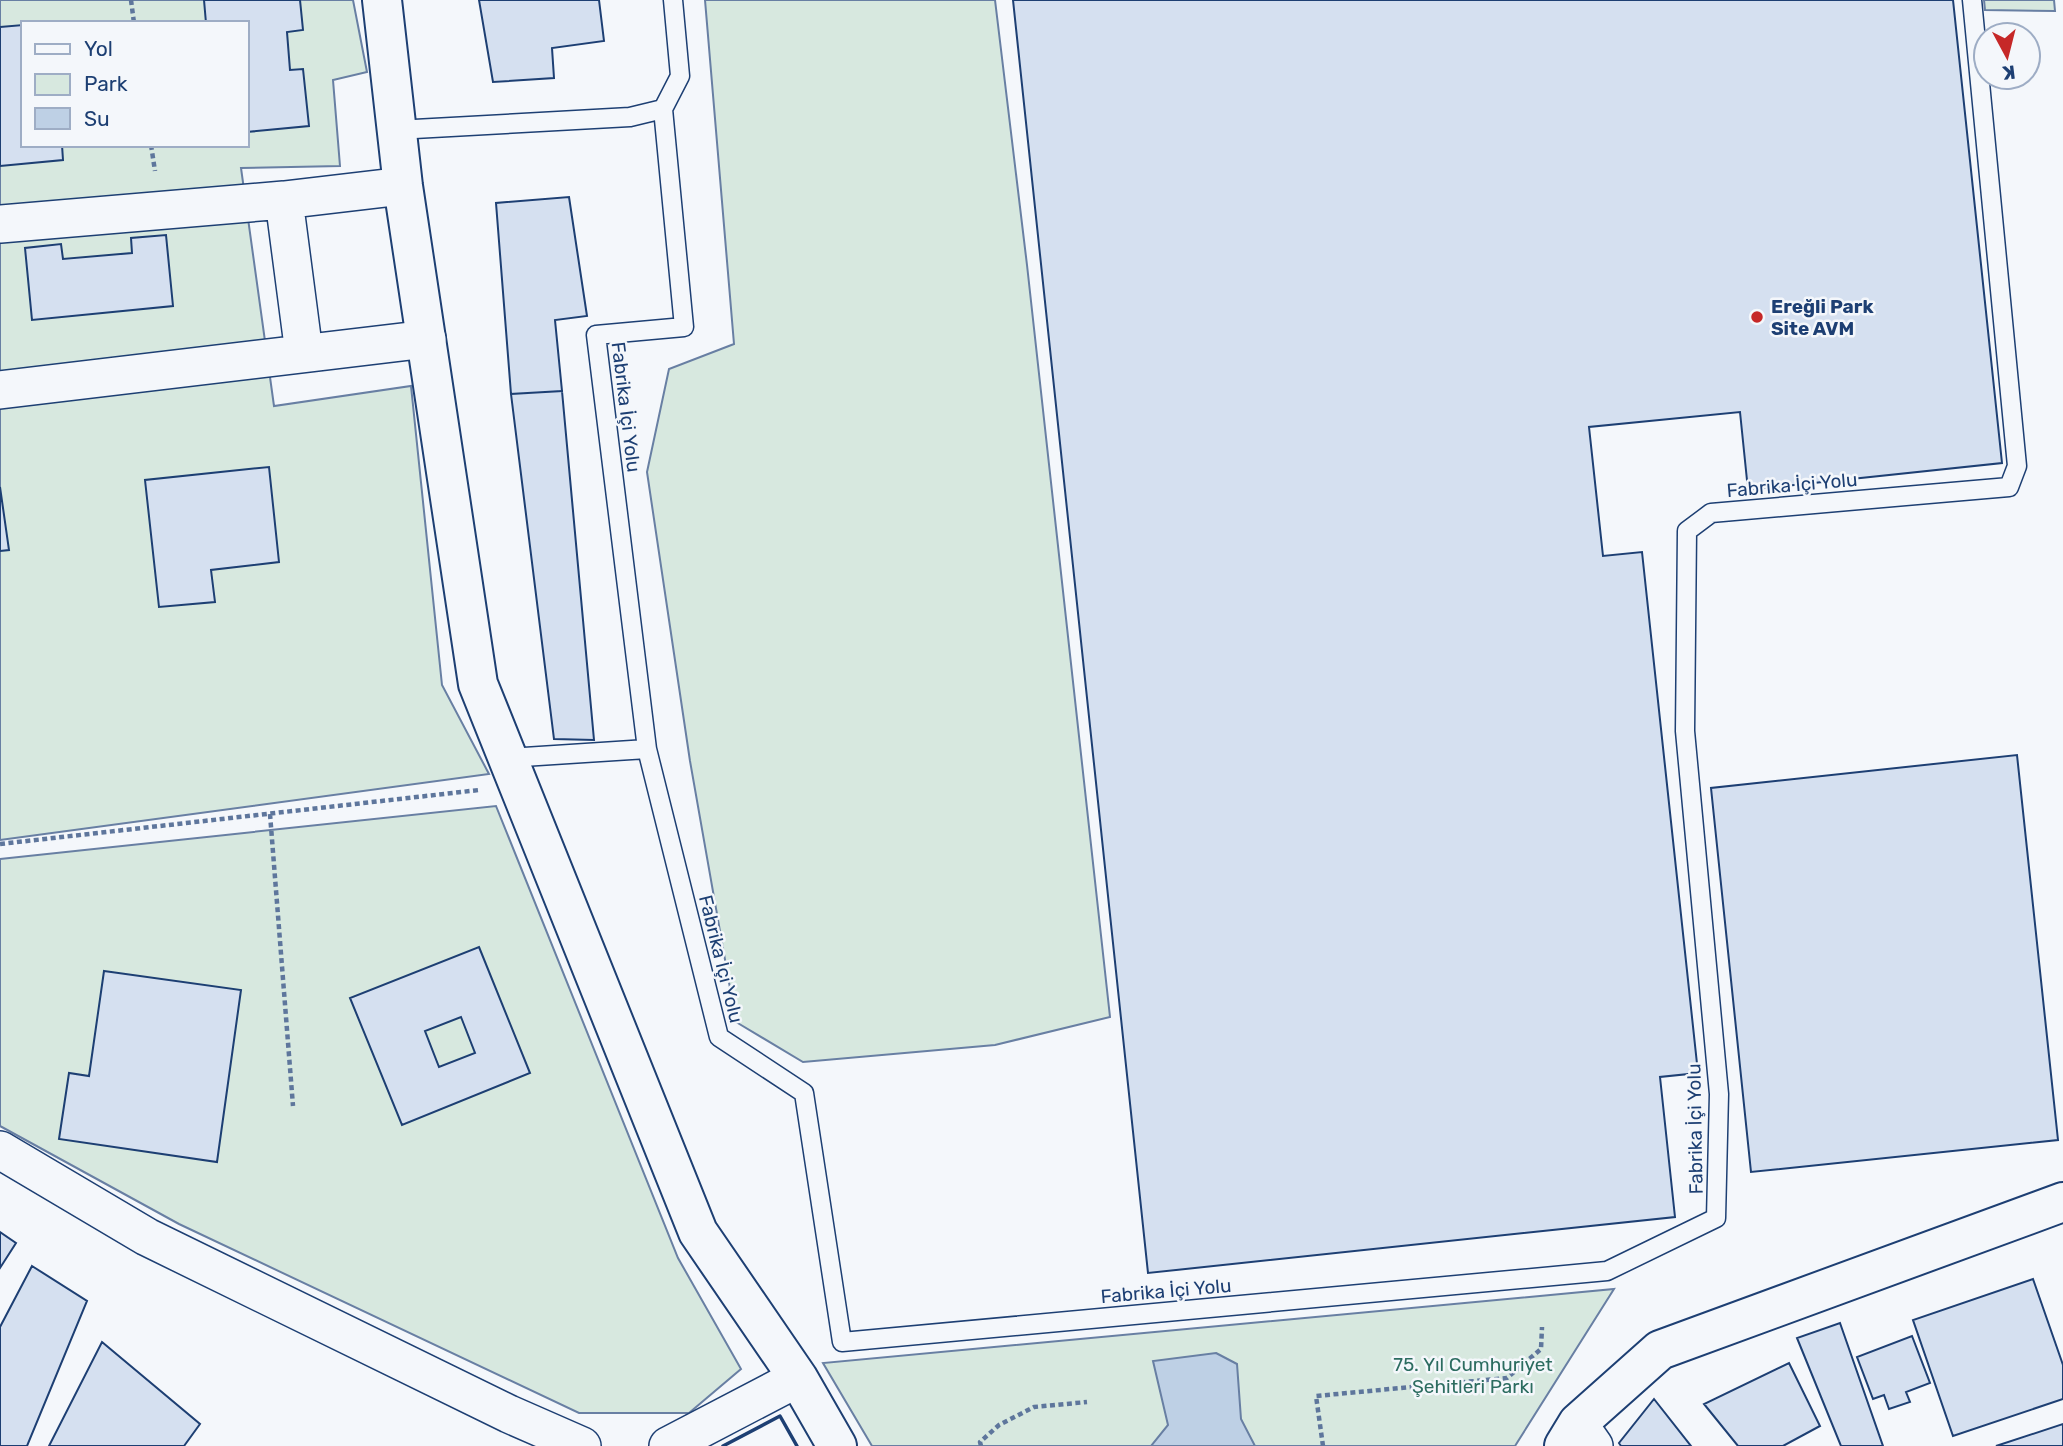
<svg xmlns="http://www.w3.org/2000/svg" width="2063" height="1446" font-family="Rubik,sans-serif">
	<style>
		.green { fill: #d7e8df; stroke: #687fa3; stroke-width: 2; fill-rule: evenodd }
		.water { fill: #bed0e5; stroke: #687fa3; stroke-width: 2 }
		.building { fill: #d5e0f0; stroke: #1d3f73; stroke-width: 2; fill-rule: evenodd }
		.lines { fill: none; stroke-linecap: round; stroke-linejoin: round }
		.lane-casing { stroke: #1d3f73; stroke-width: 21 }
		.street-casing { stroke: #1d3f73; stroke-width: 40 }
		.secondary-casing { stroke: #1d3f73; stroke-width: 42 }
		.path { stroke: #5e769c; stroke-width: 4.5; stroke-dasharray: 5 3.5; stroke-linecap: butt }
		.lane { stroke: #f4f7fb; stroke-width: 18 }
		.street { stroke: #f4f7fb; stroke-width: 37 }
		.secondary { stroke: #f4f7fb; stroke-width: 38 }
		.wall { stroke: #1d3f73; stroke-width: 3.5 }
		.poi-dot { fill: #c62828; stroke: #f4f7fb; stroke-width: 2.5 }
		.labels { text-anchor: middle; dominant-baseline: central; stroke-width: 5; stroke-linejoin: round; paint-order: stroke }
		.poi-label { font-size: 19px; font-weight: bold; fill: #1d3f73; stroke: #f4f7fb; text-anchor: start }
		.street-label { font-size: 19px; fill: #1d3f73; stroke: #f4f7fb }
		.park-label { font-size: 19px; fill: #2c6c60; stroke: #f4f7fb }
	</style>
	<rect width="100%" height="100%" fill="#f4f7fb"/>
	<path class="green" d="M0 0H353L367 72 333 80 340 166 241 168 274 406 411 386 442 685 489 774 0 840ZM23 23H247V145H23Z
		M705 0H995L1027 265 1110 1017 995 1045 803 1062 736 1022 690 761 647 472 669 369 734 344Z
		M1984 0H2054L2055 11 1985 10Z
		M496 806 678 1258 741 1369 689 1413H579L179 1224 0 1126V859Z
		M1614 1289 1515 1446H872L823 1363Z"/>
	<path class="water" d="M1216 1353 1237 1364 1241 1419 1255 1446H1151L1168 1425 1153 1361Z"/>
	<path class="building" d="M204 0H300L303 30 287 32 290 70 303 69 309 126 247 132V23H206Z
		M479 0H599L604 41 552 48 554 78 493 82Z
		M1013 0H1953L2002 463 1748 490 1740 412 1589 427 1603 556 1642 552 1698 1073 1660 1077 1675 1217 1148 1273Z
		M23 25V145H62L63 160 0 166V27Z
		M569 197 587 316 555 320 562 391 511 394 496 203Z
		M166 235 173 306 32 320 25 248 61 244 63 259 132 253 131 238Z
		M562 391 594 740 554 739 511 394Z
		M269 467 279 562 211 570 215 602 159 607 145 480Z
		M0 487 9 550 0 551Z
		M2017 755 2058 1140 1751 1172 1711 788Z
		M479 947 530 1073 402 1125 350 998ZM461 1017 475 1053 439 1067 425 1031Z
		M104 971 241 990 217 1162 59 1139 69 1073 89 1076Z
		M0 1232 16 1243 0 1268Z
		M32 1266 87 1301 27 1446H0V1327Z
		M2033 1279 2063 1365V1399L1953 1436 1913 1320Z
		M1840 1323 1883 1446H1841L1797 1338Z
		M1912 1336 1930 1383 1906 1392 1910 1402 1889 1409 1884 1395 1873 1399 1857 1357Z
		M102 1342 200 1424 184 1446H49Z
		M1789 1363 1820 1426 1783 1446H1738L1704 1404Z
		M1654 1399 1691 1446H1621L1619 1443Z
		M2063 1424V1446H1996Z"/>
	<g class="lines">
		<defs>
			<path id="lane" d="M396 130 630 117 663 109 680 76 673 0
				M647 749 596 335 684 327 663 109
				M507 758 647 749 719 1037 804 1093 842 1342 1607 1271 1716 1218 1719 1094 1685 731 1687 531 1711 513 2009 487 2017 466 1972 0"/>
			<path id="street" d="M284 200 304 353
				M0 224 284 200 403 186
				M0 390 427 339
				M0 1150 147 1237 509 1414 582 1446
				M1578 1423 1594 1446
				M668 1446 798 1378"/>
			<path id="secondary" d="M382 0 403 186 478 684 698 1232 798 1378 837 1446
				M1564 1446 1578 1423 1660 1350 2063 1202"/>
		</defs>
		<use href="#lane" class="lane-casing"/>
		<use href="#street" class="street-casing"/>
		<use href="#secondary" class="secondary-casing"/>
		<path class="path" d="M131 0 134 23
			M151 145 155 171
			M270 814 293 1106
			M0 844 479 790
			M981 1446 980 1442 999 1425 1034 1407 1087 1402
			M1323 1446 1316 1396 1507 1378 1541 1349 1542 1327"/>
		<use href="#lane" class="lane"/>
		<use href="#street" class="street"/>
		<use href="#secondary" class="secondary"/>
		<path class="wall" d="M723 1446 780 1416 797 1446"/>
	</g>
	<circle class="poi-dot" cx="1757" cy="317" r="7"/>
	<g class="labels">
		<g class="poi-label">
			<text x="1771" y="306">Ereğli Park<tspan x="1771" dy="22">Site AVM</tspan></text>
		</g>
		<g class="street-label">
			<text transform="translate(626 407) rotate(83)">Fabrika İçi Yolu</text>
			<text transform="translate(1792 485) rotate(-5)">Fabrika İçi Yolu</text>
			<text transform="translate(721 959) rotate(76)">Fabrika İçi Yolu</text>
			<text transform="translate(1695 1129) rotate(-91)">Fabrika İçi Yolu</text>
			<text transform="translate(1166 1291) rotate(-5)">Fabrika İçi Yolu</text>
		</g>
		<g class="park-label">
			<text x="1473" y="1364">75. Yıl Cumhuriyet<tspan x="1473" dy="22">Şehitleri Parkı</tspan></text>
		</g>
	</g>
	<rect x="21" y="21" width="228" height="126" fill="#f4f7fb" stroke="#9eadc5" stroke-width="2"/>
	<rect x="35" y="44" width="35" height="10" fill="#f4f7fb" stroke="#9eadc5" stroke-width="2"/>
	<text x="84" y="56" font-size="21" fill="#1d3f73">Yol</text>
	<rect x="35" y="74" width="35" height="21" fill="#d7e8df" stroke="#9eadc5" stroke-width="2"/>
	<text x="84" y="91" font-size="21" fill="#1d3f73">Park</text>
	<rect x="35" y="108" width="35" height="21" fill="#bed0e5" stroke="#9eadc5" stroke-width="2"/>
	<text x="84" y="126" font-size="21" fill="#1d3f73">Su</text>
	<g transform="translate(2007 56) rotate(173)"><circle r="33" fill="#f4f7fb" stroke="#9eadc5" stroke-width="2"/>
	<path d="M0-5L12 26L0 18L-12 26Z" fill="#c62828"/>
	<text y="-10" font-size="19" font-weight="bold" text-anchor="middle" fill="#1d3f73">K</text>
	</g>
</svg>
